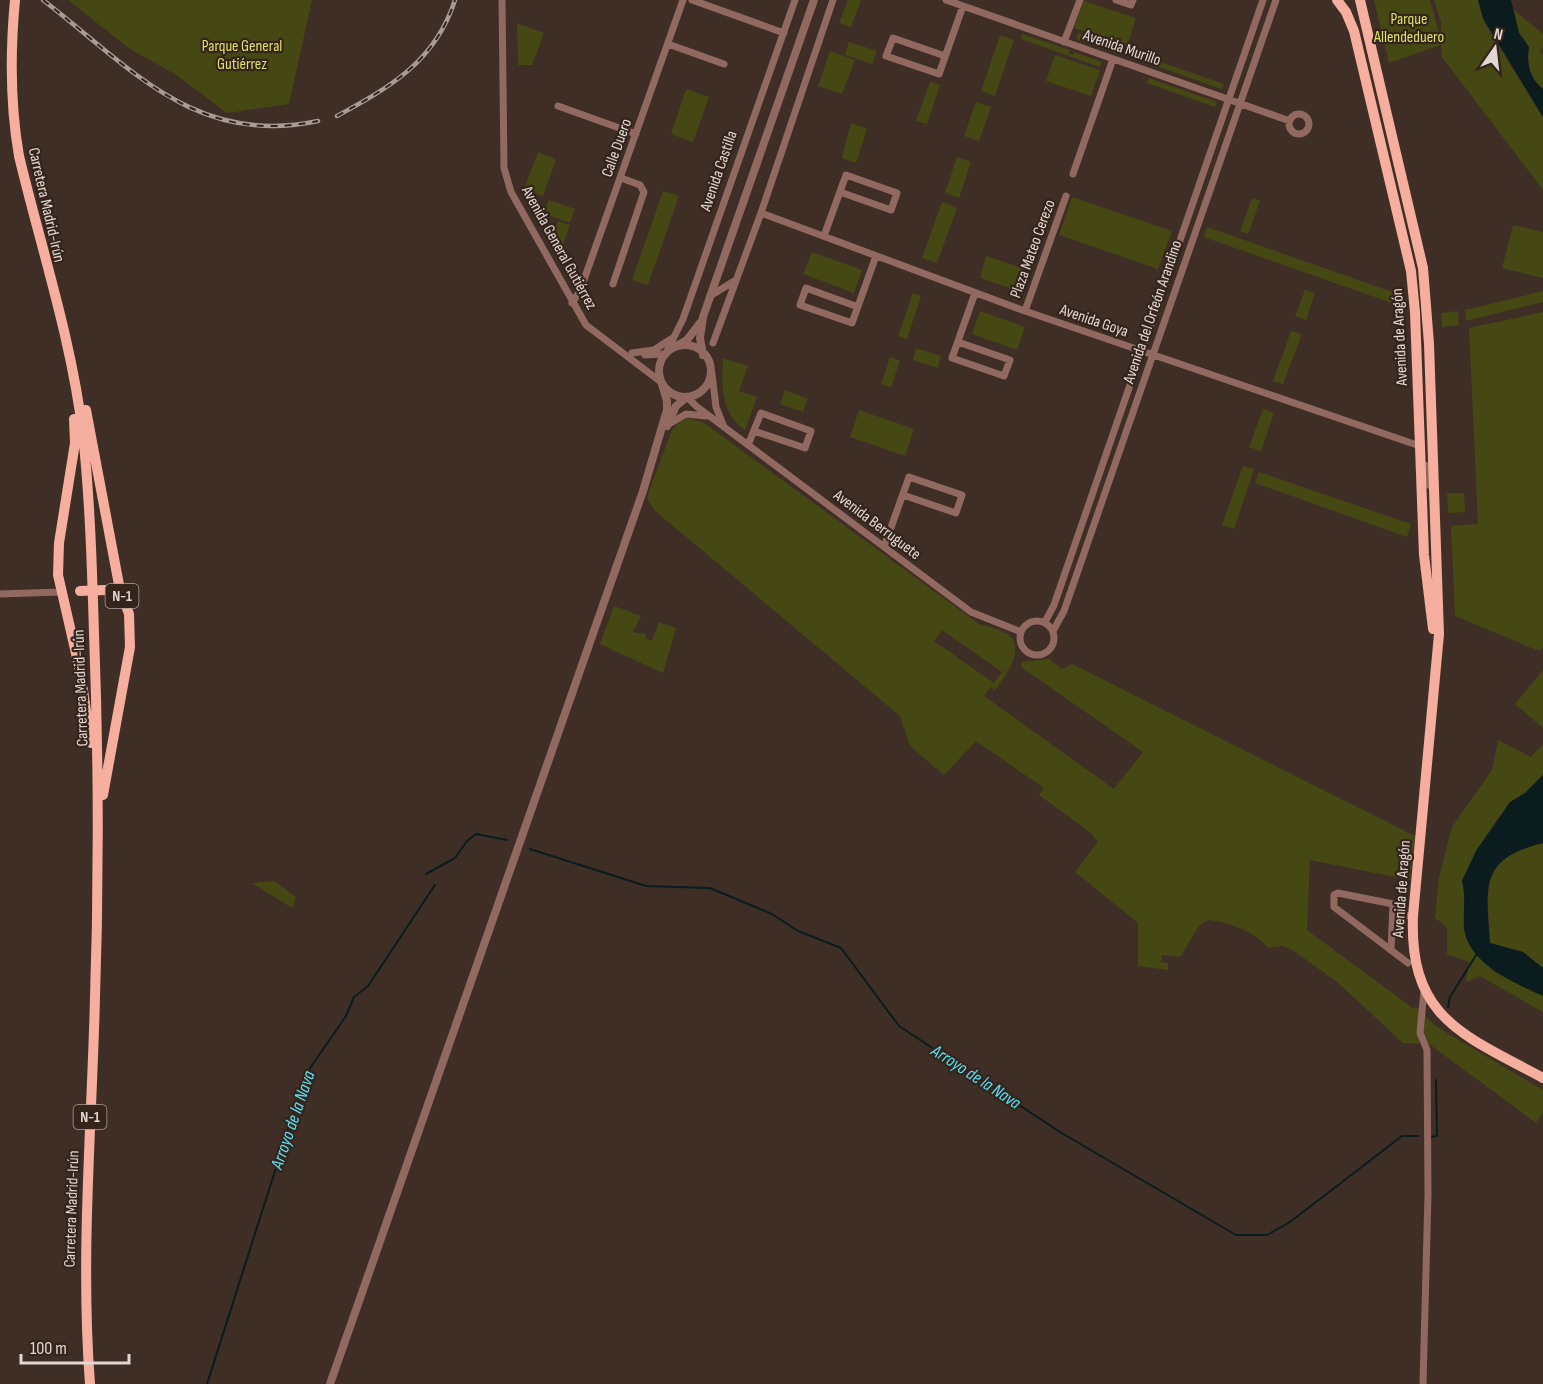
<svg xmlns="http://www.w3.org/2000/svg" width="1543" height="1384" font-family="'Sofia Sans Condensed',sans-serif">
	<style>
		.green { fill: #464814; fill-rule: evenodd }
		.water { fill: #0a1c1e }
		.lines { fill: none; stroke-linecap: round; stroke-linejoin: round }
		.stream { stroke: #0a1c1e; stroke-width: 2 }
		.minor { stroke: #916960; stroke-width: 7 }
		.tertiary { stroke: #916960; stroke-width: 8 }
		.trunk { stroke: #f6ae9e; stroke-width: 10 }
		.rail-casing { stroke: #a99c96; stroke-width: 4.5 }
		.rail { stroke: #34241c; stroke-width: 2; stroke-dasharray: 7; stroke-linecap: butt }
		.trunk-bridge { stroke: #f6ae9e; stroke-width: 10 }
		.labels { text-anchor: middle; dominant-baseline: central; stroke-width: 4.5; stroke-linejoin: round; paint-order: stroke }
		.shield { fill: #34241c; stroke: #aea19b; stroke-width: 1.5 }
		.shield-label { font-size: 15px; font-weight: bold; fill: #e2d7d2 }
		.park-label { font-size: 16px; fill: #dce363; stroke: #34241c }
		.street-label { font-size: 16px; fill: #e2d7d2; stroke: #34241c }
		.water-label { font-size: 18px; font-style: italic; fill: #56e1f4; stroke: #34241c }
	</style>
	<rect width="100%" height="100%" fill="#3e2e26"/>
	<path class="green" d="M68 0H312L289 104 227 113 175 74 130 49Z
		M848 0H861L851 27 839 23Z
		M1374 0H1430L1441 41V22L1434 0H1478L1484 22 1543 118V190L1442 57 1441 45 1389 63Z
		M1084 1 1136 18 1127 46 1074 28Z
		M1514 10 1543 34V46L1540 53 1543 55V89C1530 79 1526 64 1529 47L1519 33Z
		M517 23 544 33 532 65H518Z
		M1078 33 1123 49 1121 55 1076 39Z
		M1022 34 1070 50 1069 54 1073 55 1074 52 1102 62 1100 67 1021 39Z
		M1000 35 1014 40 995 96 981 91Z
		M849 42 877 51 872 64 845 55Z
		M830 51 855 60 842 94 818 86Z
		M1055 55 1100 70 1091 96 1046 81Z
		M1155 60 1224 84 1222 89 1153 65Z
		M1149 78 1217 102 1215 107 1147 83Z
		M930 82 940 85 927 124 916 121Z
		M686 89 709 97 693 142 671 134Z
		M976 102 991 107 979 141 964 136Z
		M851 123 867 129 856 163 842 158Z
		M538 152 556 159 543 196 524 189Z
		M957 157 971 162 959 198 945 193Z
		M663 191 679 196 648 285 632 280Z
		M1072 197 1172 231 1158 269 1059 235Z
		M1252 198 1260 201 1248 234 1240 231Z
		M549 200 575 209 570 223 544 213Z
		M942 202 957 208 937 263 922 258Z
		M558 221 570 225 562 247 550 243Z
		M1513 225 1543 232V278L1502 268Z
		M1207 227 1404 296 1406 308 1204 237Z
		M812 252 862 270 854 293 803 274Z
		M986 256 1029 270 1022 292 980 278Z
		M1305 290 1315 293 1306 320 1295 316Z
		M1543 291V302L1466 321 1465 310Z
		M913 293 921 296 907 339 898 336Z
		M980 311 1025 327 1017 350 972 334Z
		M1458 311 1459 325 1442 327 1441 313Z
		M1543 312V647L1539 651 1455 616 1451 526 1478 524 1469 328Z
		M1291 331 1302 334 1283 384 1273 381Z
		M916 348 941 356 938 368 913 360Z
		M890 357 900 361 891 387 881 384Z
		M723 358 748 366 739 391 757 397 745 430C721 413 721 385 723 358Z
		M785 390 808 399 803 412 780 404Z
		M1263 409 1274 413 1261 451 1249 447Z
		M859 410 914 429 905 456 850 437Z
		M687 418 703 422 979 624C988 627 1004 630 1011 637 1024 652 1004 678 995 690L991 687 984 696 1114 789 1143 752 1021 667 1022 662 1049 659 1062 669 1072 664 1415 836 1410 880 1310 860 1307 930 1414 1009 1416 1007 1437 1027 1543 1090V1112L1536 1123 1429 1044 1403 1043 1337 982 1294 951 1283 946 1268 948C1255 931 1228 922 1208 920L1199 926 1180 957 1162 955 1161 962 1168 963V970L1138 966V923L1075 872 1098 842 1091 833 1039 795 1044 788 976 741 944 775 910 746 900 716 654 510 647 498 649 491 672 430 677 424ZM942 630 1002 672 994 683 934 641Z
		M1243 466 1254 469 1234 529 1222 525Z
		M1259 472 1411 524 1407 537 1255 483Z
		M1447 493H1464L1465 512 1448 513Z
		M614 606 641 616 633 632 646 634 645 638 652 641 659 622 676 628 663 673 600 644Z
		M1543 670V728L1515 704Z
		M1498 740 1531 757 1543 744V775L1525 793 1510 802 1476 851 1462 881 1465 892 1464 931 1487 964 1494 972 1543 996V1012L1480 976 1466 982 1469 962 1447 954V927L1435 918 1439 877 1452 827 1492 770Z
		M1543 843V968L1523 952 1490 943C1487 886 1479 859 1543 843Z
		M274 881 296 897 292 908 252 883Z"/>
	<path class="water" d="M1478 0H1511L1519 33 1529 47C1526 64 1530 79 1543 89V117L1483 18Z
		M1543 775V843C1479 859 1486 886 1490 943L1523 952 1543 968V996C1515 983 1468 964 1464 928 1463 911 1466 896 1462 881L1476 851 1510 802 1525 793Z"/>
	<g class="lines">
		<path class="stream" d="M530 849 646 886 710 888 772 914 798 931 841 948 899 1026 1060 1132 1236 1235H1267L1290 1222 1402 1136H1418
			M426 874 455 858 467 841 476 834 507 840
			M1448 1007 1450 997 1478 952
			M1431 1137 1437 1136 1436 1080
			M207 1384 306 1074 346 1016 354 997 368 986 435 885"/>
		<path class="minor" d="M502 0 504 168 511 192 586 325 661 382
			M692 0 784 33
			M946 0 1290 121
			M1116 0 1131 5 1133 0
			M1064 42 1080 0
			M668 44 724 64
			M945 56 893 38 886 56 939 74 963 6
			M558 106 636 134
			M1289 124a10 10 0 1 1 20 0a10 10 0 1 1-20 0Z
			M1073 174 1113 59
			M761 213 1025 311 1420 446
			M824 236 846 175 897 193 891 210 840 192
			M613 284 644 192 640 185 621 178
			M710 296 736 280
			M572 303 580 291 683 0
			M858 307 806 288 800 305 852 323 876 256
			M1025 311 1066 196
			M958 342 1010 360 1004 376 952 358 975 293
			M713 343 761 213 833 0
			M668 349 683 319 795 0
			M632 353 654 350 671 339
			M645 355 663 354
			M712 374 716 407 724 427
			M688 398 696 406 971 612 1021 632
			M669 424 686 414 706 416
			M748 445 761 413 811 431 805 448 754 431
			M1425 465 1429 485 1434 488
			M884 547 909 477 962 495 956 513 903 495
			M0 594 61 592
			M1020 638a17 17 0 1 1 34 0a17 17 0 1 1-34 0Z
			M1045 622 1054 605 1263 0
			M1053 631 1064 611 1276 0
			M1393 915 1413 916
			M1391 950 1393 904 1338 893 1334 895V907L1408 963
			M1423 1384 1428 1195 1427 1050 1420 1033 1424 991"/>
		<path class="tertiary" d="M659 371a26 26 0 1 1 52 0a26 26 0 1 1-52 0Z
			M678 345 687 340 700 323
			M703 355 700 338 703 317 814 0
			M667 426 676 406 687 397
			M330 1384 643 491 667 410V401L662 384"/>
		<path class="trunk" d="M15 0C10 53 10 104 19 156 41 248 72 341 83 435 90 500 92 567 94 633 99 765 99 898 94 1030 90 1149 81 1266 90 1384
			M1337 0 1346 12 1354 31 1411 271 1415 312 1424 555 1433 629
			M1360 0 1423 268 1429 344 1439 634 1413 916C1409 1019 1464 1035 1543 1078
			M86 410 120 590 129 614 130 647 103 795
			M74 419 75 443 59 543 58 575 80 671 91 743"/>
		<defs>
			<path id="rail" d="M43 0C131 68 196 147 318 121
				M337 116C390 87 435 62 455 0"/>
		</defs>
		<use href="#rail" class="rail-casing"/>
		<use href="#rail" class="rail"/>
		<path class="trunk-bridge" d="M80 591 106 590"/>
	</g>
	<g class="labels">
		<g class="shield">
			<rect x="105.5" y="584" width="33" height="24" rx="4.5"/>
			<rect x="73.5" y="1105" width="33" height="24" rx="4.5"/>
		</g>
		<g class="shield-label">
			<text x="122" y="596">N-1</text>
			<text x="90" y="1117">N-1</text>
		</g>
		<g class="park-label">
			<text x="1409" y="19">Parque<tspan x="1409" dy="18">Allendeduero</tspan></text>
			<text x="242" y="46">Parque General<tspan x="242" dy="18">Gutiérrez</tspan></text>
		</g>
		<g class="street-label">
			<text transform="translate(1122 48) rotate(19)">Avenida Murillo</text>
			<text transform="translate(617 148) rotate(-70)">Calle Duero</text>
			<text transform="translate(719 171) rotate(-71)">Avenida Castilla</text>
			<text transform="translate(46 205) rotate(77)">Carretera Madrid-Irún</text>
			<text transform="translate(559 248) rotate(61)">Avenida General Gutiérrez</text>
			<text transform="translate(1033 249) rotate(-70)">Plaza Mateo Cerezo</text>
			<text transform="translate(1153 312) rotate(-71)">Avenida del Orfeón Arandino</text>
			<text transform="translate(1094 321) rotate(19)">Avenida Goya</text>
			<text transform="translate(1400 337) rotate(-93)">Avenida de Aragón</text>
			<text transform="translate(877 525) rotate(37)">Avenida Berruguete</text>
			<text transform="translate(81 688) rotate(-92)">Carretera Madrid-Irún</text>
			<text transform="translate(1402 889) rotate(-86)">Avenida de Aragón</text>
			<text transform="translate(72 1209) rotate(-88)">Carretera Madrid-Irún</text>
		</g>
		<g class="water-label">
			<text transform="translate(976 1077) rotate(33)">Arroyo de la Nava</text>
			<text transform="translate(293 1120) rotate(-71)">Arroyo de la Nava</text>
		</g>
	</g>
	<g transform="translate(1495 48) rotate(14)" stroke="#34241c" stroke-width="4.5" paint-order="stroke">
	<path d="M0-4.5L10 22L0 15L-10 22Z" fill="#e2d7d2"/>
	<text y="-9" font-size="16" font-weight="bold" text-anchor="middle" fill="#e2d7d2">N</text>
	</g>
	<path d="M21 1354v9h108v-9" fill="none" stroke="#e2d7d2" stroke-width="3"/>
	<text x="30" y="1354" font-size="18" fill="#e2d7d2" stroke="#34241c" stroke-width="4.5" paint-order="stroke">100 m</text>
</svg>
